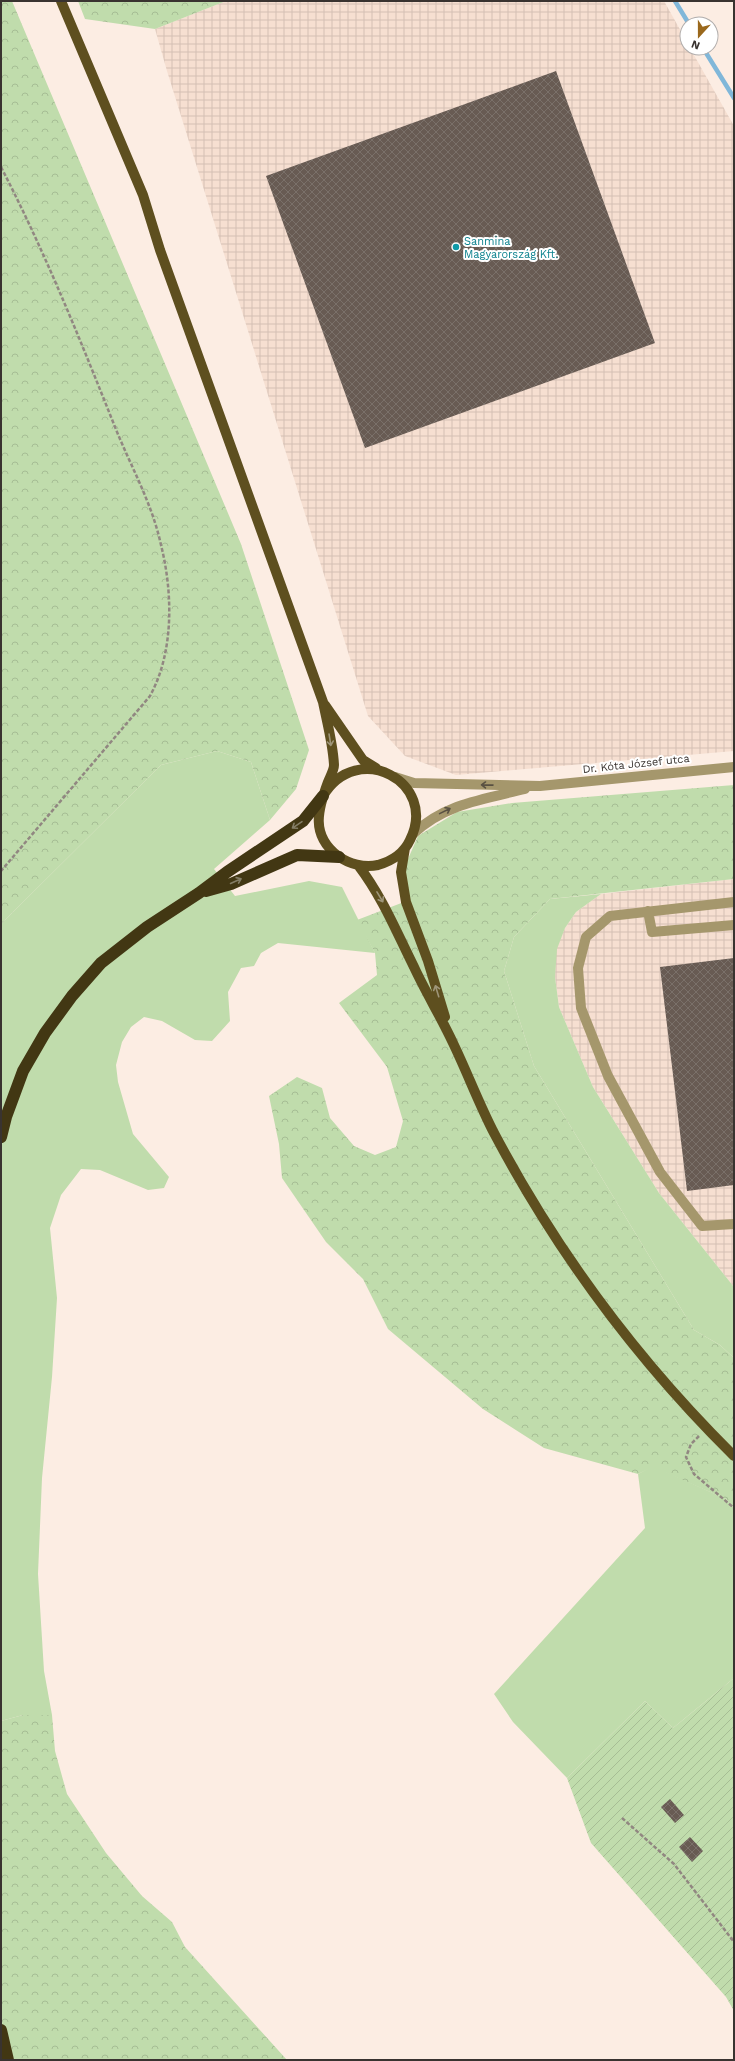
<svg xmlns="http://www.w3.org/2000/svg" width="735" height="2061" font-family="'Work Sans',sans-serif">
	<style>
		.industrial { fill: url(#industrial-grid) }
		.grass { fill: #c0dcac }
		.forest { fill: url(#forest-crowns) }
		.garden { fill: url(#garden-furrows) }
		.lines { fill: none; stroke-linecap: round; stroke-linejoin: round }
		.stream { stroke: #80b7d9; stroke-width: 4.5 }
		.building { fill: url(#building-cross-hatch) }
		.path { stroke: #918781; stroke-width: 2.5; stroke-dasharray: 4 2; stroke-linecap: butt }
		.minor { stroke: #a5976c; stroke-width: 10 }
		.major { stroke: #5e4f1f; stroke-width: 10 }
		.highway { stroke: #423713; stroke-width: 12 }
		.oneway { stroke: #9e9579 }
		.oneway2 { stroke: #595142 }
		.oneway3 { stroke: #847d66 }
		.culture-dot { fill: #0f9aa8; stroke: #fff; stroke-width: 1.5 }
		.labels { text-anchor: middle; dominant-baseline: central; stroke-width: 4; stroke-linejoin: round; paint-order: stroke }
		.culture-label { font-size: 11px; fill: #0d838f; stroke: #fff; text-anchor: start }
		.street-label { font-size: 11px; fill: #393330; stroke: #fff }
	</style>
	<defs>
		<pattern id="industrial-grid" width="8" height="8" patternUnits="userSpaceOnUse"><rect width="8" height="8" fill="#f6dfd1"/><path d="M0 4h8M4 0v8" fill="none" stroke="#d4c0b4"/></pattern>
		<pattern id="forest-crowns" width="20" height="18" patternUnits="userSpaceOnUse"><rect width="20" height="18" fill="#c0dcac"/><path d="M2 6a3 3 0 1 1 6 0M12 15a3 3 0 1 1 6 0" fill="none" stroke="#a6bd94"/></pattern>
		<pattern id="garden-furrows" width="10" height="10" patternUnits="userSpaceOnUse"><rect width="10" height="10" fill="#c0dcac"/><path d="M-1 1l2-2M0 10L10 0M9 11l2-2" fill="none" stroke="#a6bd94"/></pattern>
		<pattern id="building-cross-hatch" width="8" height="8" patternUnits="userSpaceOnUse"><rect width="8" height="8" fill="#685b53"/><path d="M0 0l8 8M0 8l8-8" fill="none" stroke="#7a7069"/></pattern>
	</defs>
	<rect width="100%" height="100%" fill="#fcede3"/>
	<path class="industrial" d="M226 1H664L687 42V48H690L734 126V751L456 775 405 756 368 716 167 71 155 29Z
		M734 879V1287L659 1193 593 1087 559 1007 555 977 556 949 565 928 576 912 601 894Z"/>
	<path class="grass" d="M217 751 251 762 270 820 214 869 235 896 309 881 342 887 375 953 278 943 261 953 254 966 241 968 228 992 230 1021 212 1041 195 1040 162 1021 144 1017 131 1027 122 1042 116 1065 118 1082 133 1134 169 1177 164 1188 148 1190 100 1170 81 1169 61 1195 50 1228 57 1298 52 1377 42 1478 38 1574 44 1671 52 1715H23L1 1721V924L161 765Z
		M601 894 576 912 565 928 557 949 555 977 559 1007 593 1087 659 1193 734 1287V1358L720 1345 694 1330 534 1066 504 971 514 937 550 899Z
		M653 1466 726 1499 734 1508V1678L673 1728 645 1701 567 1778 513 1722 494 1694 645 1528 638 1474Z"/>
	<path class="forest" d="M1 1H12L241 544 309 750 296 789 270 820 251 762 217 751 161 765 1 924Z
		M78 1H226L155 29 85 19Z
		M734 785V879L550 899 514 937 504 971 534 1066 694 1330 720 1345 734 1358V1508L726 1499 653 1467 638 1474 544 1448 483 1409 388 1329 363 1279 326 1242 282 1178 279 1144 269 1096 297 1077 322 1088 330 1118 354 1146 375 1155 396 1147 403 1121 387 1067 339 1003 377 975 375 953 357 920 404 902 401 875 418 836 457 812 512 803Z
		M23 1715H52L55 1751 67 1794 106 1853 142 1896 172 1922 185 1947 287 2060H1V1721Z"/>
	<path class="garden" d="M734 1678V2011L726 1997 591 1843 567 1778 645 1701 673 1728Z"/>
	<g class="lines">
		<path class="stream" d="M675 1 689 24
			M703 48 734 98"/>
	</g>
	<path class="building" d="M556 71 655 343 365 448 266 176Z
		M734 958V1185L687 1191 660 967Z
		M670 1799 684 1815 675 1823 661 1807Z
		M690 1837 703 1851 692 1862 679 1847Z"/>
	<g class="lines">
		<path class="path" d="M1 167C44 250 80 339 115 427 131 467 152 503 161 545 173 593 174 652 150 696L1 871
			M699 1436 691 1444 686 1457 694 1474 734 1508
			M622 1818 674 1864 734 1942"/>
		<path class="minor" d="M395 777 414 783 540 786 734 767
			M413 834C444 804 484 799 525 789
			M734 902 610 916 586 937 578 968 581 1008 608 1076 660 1172 702 1226 734 1224
			M648 911 652 932 734 925"/>
		<path class="major" d="M61 1 143 195 160 250 323 702C327 722 333 744 334 765 334 770 330 777 328 782 318 809 310 835 338 856 349 864 364 868 378 865 392 861 404 853 410 840 439 782 357 739 323 796
			M325 705 363 760 376 768
			M405 848 401 872 406 902 428 961 445 1017
			M358 865C383 898 396 931 414 967 426 993 441 1017 453 1043 467 1072 479 1104 494 1133 557 1252 638 1361 734 1456"/>
		<path class="highway" d="M206 891 231 884 297 855 339 857
			M1 1137 6 1117 23 1071 45 1033 72 996 101 963 147 927 199 893 227 872 303 821 323 796
			M1 2030 8 2060"/>
	</g>
	<defs><path id="oneway-shaft" d="M-6 0H5M1.5-3L5.5 0L1.5 3" fill="none" stroke-width="1.6" stroke-linecap="round" stroke-linejoin="round"/></defs>
	<g class="oneway">
		<use href="#oneway-shaft" transform="translate(330 740) rotate(81)"/>
		<use href="#oneway-shaft" transform="translate(380 897) rotate(59)"/>
		<use href="#oneway-shaft" transform="translate(437 991) rotate(-107)"/>
	</g>
	<g class="oneway2">
		<use href="#oneway-shaft" transform="translate(487 785) rotate(-179)"/>
		<use href="#oneway-shaft" transform="translate(445 811) rotate(-26)"/>
	</g>
	<g class="oneway3">
		<use href="#oneway-shaft" transform="translate(297 825) rotate(146)"/>
		<use href="#oneway-shaft" transform="translate(236 881) rotate(-24)"/>
	</g>
	<circle class="culture-dot" cx="456" cy="247" r="4"/>
	<g class="labels">
		<g class="culture-label">
			<text x="464" y="241">Sanmina<tspan x="464" dy="13">Magyarország Kft.</tspan></text>
		</g>
		<g class="street-label">
			<text transform="translate(636 764) rotate(-6)">Dr. Kóta József utca</text>
		</g>
	</g>
	<rect width="735" height="2061" fill="none" stroke="#393330" stroke-width="4"/>
	<g transform="translate(699 36) rotate(201)"><circle r="19" fill="#ffffff" stroke="#b0adac"/>
	<path d="M0-3L7 15L0 10L-7 15Z" fill="#9a681c"/>
	<text y="-6" font-size="11" font-weight="bold" text-anchor="middle" fill="#393330">N</text>
	</g>
</svg>
